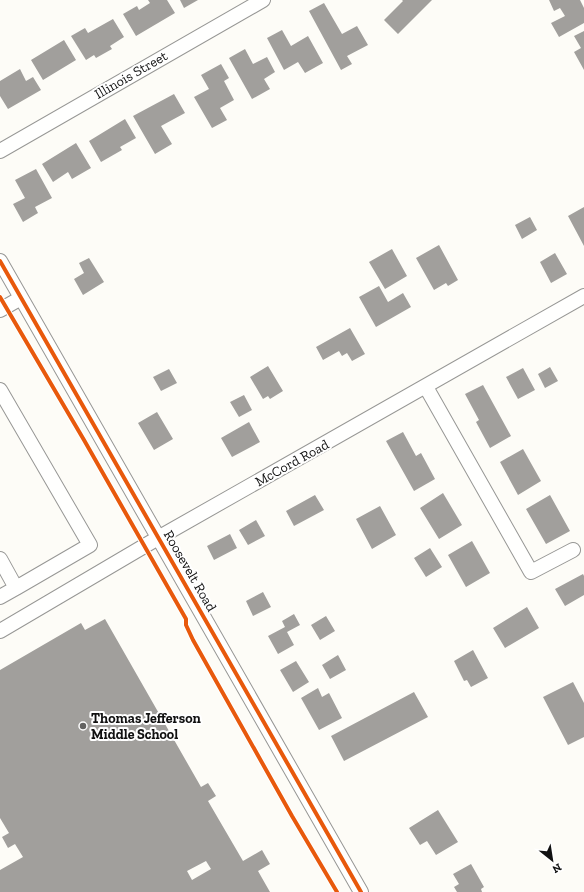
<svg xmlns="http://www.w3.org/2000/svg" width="584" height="892" font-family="'Zilla Slab',serif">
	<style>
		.building { fill: #a19f9c; fill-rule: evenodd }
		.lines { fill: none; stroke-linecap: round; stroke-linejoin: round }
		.minor-casing { stroke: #979795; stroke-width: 16 }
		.minor { stroke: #fffffe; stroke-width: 14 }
		.cycleway-casing { stroke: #fff; stroke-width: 6 }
		.cycleway { stroke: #e8590c; stroke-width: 4 }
		.poi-dot { fill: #646362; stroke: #fff; stroke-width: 1.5 }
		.labels { text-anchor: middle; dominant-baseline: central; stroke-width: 4; stroke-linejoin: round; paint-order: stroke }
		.street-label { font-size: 14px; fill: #111; stroke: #fff }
		.poi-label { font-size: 14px; font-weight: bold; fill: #111; stroke: #fff; text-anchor: start }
	</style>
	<rect width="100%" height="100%" fill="#fdfcf7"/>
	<path class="building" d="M148 0H167L175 13 136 36 123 14 137 6 139 10 150 3Z
		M180 0H198L184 8Z
		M402 0H432L398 34 384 20 403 1Z
		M549 0H580L584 8V23L559 37 551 23 565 16 560 8 554 11Z
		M324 3 342 34 357 26 368 45 347 56 352 64 341 70 309 11Z
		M113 19 124 37 110 46 112 49 96 58 94 55 86 60 71 36 85 28 88 33Z
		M282 30 291 46 308 36 323 63 305 73 298 62 284 70 267 38Z
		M584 31V70L574 52 581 48 574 36Z
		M64 40 76 60 43 80 31 60Z
		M245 49 253 64 267 57 275 72 264 79 270 89 252 99 229 58Z
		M221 64 229 78 224 81 234 100 220 108 227 120 212 128 194 97 209 89 201 75Z
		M20 69 26 81 33 77 41 90 8 109 0 96V81Z
		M174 94 185 113 161 126 172 144 155 154 133 116Z
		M125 119 136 138 120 147 122 150 101 162 89 141Z
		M76 143 91 168 72 179 68 172 53 182 42 164Z
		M36 169 52 198 35 207 38 213 23 222 13 204 25 198 15 180Z
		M584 207V246L568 216Z
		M530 217 537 230 522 239 515 225Z
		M439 245 458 280 448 286 446 283 434 290 416 258Z
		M392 249 407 276 385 289 369 262Z
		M555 253 567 274 551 283 540 262Z
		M89 258 104 282 83 295 74 279 84 273 79 263Z
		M379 286 388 302 403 293 411 307 376 327 359 297Z
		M350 328 365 354 352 361 347 353 342 356 339 351 323 360 316 347Z
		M268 366 283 391 270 399 268 396 263 399 250 377Z
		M550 367 558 381 545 388 538 374Z
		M523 368 535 390 518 399 506 377Z
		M169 369 177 383 161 391 153 377Z
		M483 385 511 436 490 448 476 422 479 420 465 394Z
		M244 395 252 410 239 417 230 402Z
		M157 412 173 439 154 450 138 423Z
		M249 422 260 442 232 457 221 438Z
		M403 432 416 456 421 453 435 479 414 491 386 441Z
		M523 449 541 481 518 495 500 462Z
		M443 493 462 525 439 539 420 508Z
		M315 495 324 510 294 526 286 511Z
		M550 495 570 531 546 544 526 509Z
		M380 506 396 535 372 549 356 519Z
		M256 520 265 536 248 545 239 530Z
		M230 534 237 548 214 560 207 546Z
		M472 541 490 573 466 587 448 555Z
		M430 548 442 567 426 577 414 558Z
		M583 574 584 576V595L565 606 555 589Z
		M263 592 271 607 253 616 246 601Z
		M527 607 539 628 505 648 493 628Z
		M294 614 300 625 287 632 294 645 278 654 268 636 285 627 282 621Z
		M326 616 335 631 320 640 311 625Z
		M105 619 201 787 208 783 216 796 208 801 243 861 262 850 270 864 258 871 270 892H0V870L23 857 15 844 8 848 2 837 9 833 0 818V670L81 623 85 630ZM206 861 211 869 192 880 187 871Z
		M473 650 488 678 471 687 467 680 464 681 454 661Z
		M338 655 346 670 330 679 322 665Z
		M296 661 309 682 293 692 280 670Z
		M573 682 584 703V737L568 745 543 697Z
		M318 688 322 697 329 693 342 718 319 730 301 698Z
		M414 692 428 717 344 761 331 736Z
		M438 810 458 842 436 855 427 841 420 845 409 828Z
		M471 864 484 887 481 889 482 892H457L454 887 459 884 453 874Z"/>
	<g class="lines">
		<defs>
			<path id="minor" d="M0 151 263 0
				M0 261 361 892
				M0 310 21 298
				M426 387 531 572 573 550
				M0 390 90 545 16 588
				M0 559 16 588 0 597
				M0 631 158 538 584 296"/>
		</defs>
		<use href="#minor" class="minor-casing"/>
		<use href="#minor" class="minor"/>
		<defs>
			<path id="cycleway" d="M0 261 361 892
				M0 297 84 440 186 619V625L193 640 292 816 337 892"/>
		</defs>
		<use href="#cycleway" class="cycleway-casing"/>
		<use href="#cycleway" class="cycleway"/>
	</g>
	<circle class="poi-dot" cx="83" cy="726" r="4"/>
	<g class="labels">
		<g class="street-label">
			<text transform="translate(131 75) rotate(-30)">Illinois Street</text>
			<text transform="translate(292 463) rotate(-29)">McCord Road</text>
			<text transform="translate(190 571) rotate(60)">Roosevelt Road</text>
		</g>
		<g class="poi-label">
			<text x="91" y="718">Thomas Jefferson<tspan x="91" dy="16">Middle School</tspan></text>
		</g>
	</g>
	<g transform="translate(552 860) rotate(150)" stroke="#ffffff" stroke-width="3" paint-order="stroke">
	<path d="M0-3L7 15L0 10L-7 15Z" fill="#111111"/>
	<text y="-6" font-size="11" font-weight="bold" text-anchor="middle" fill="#111111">N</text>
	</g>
</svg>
